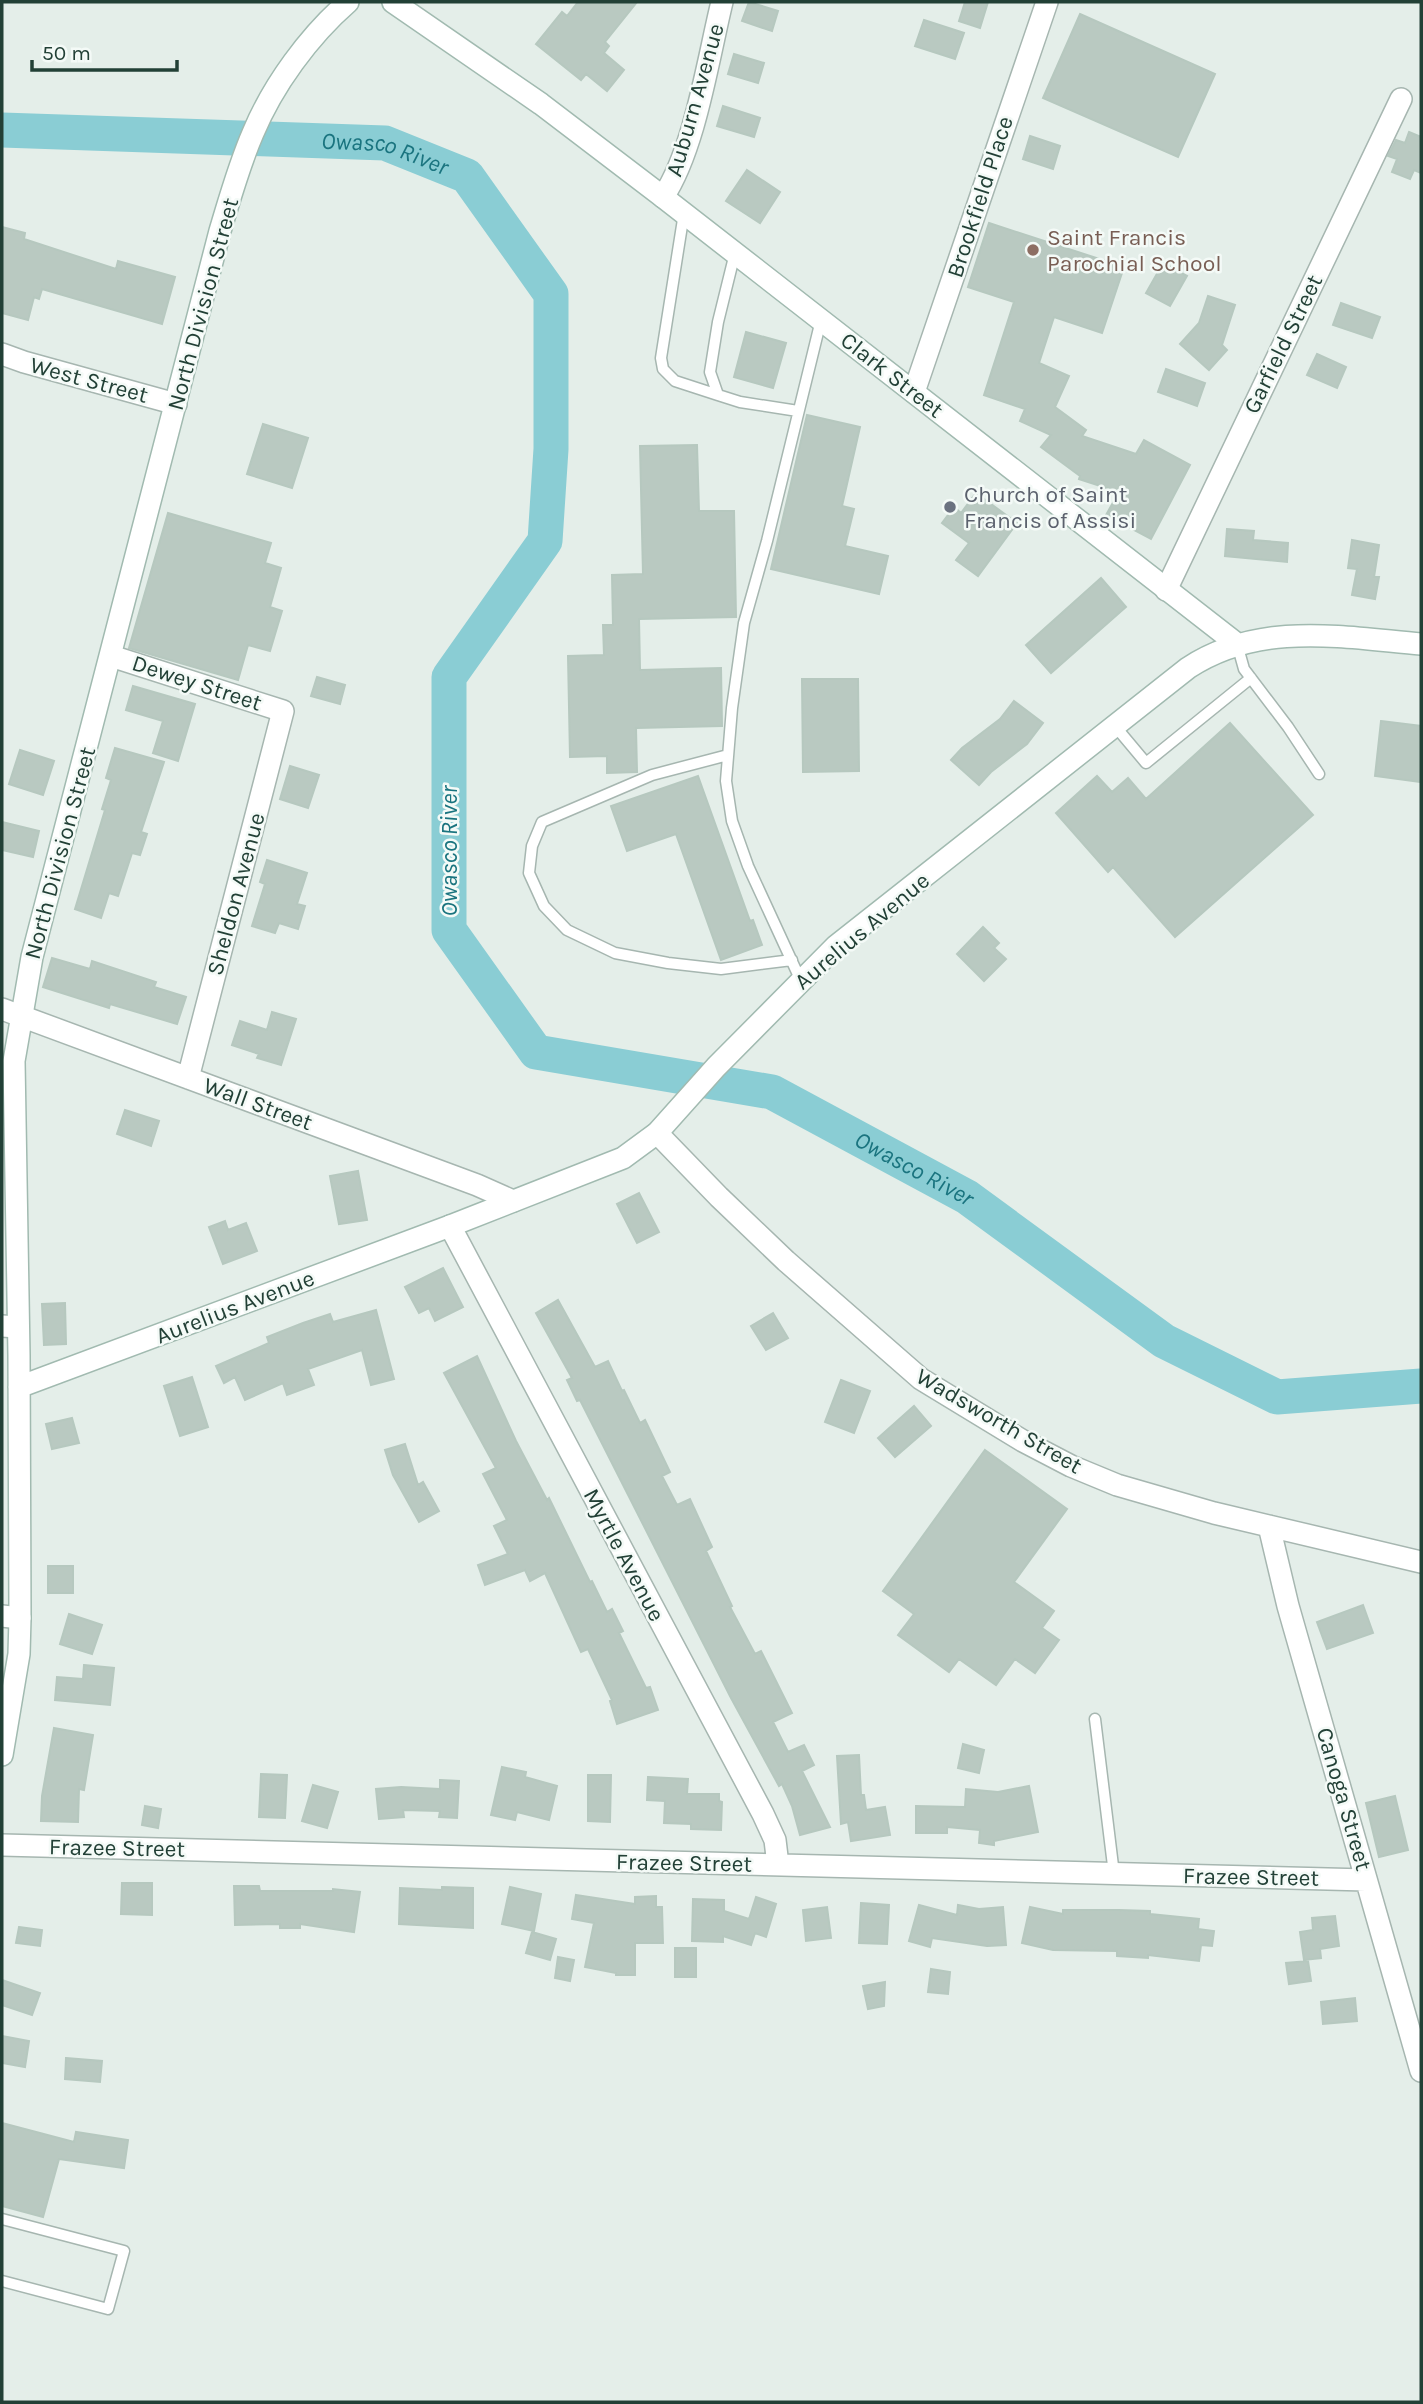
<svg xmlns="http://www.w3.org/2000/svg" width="1423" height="2404" font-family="Karla,sans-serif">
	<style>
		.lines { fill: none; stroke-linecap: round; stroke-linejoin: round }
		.river { stroke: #8acdd4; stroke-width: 35 }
		.building { fill: #b9c9c1; stroke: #b6c8bf; stroke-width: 2 }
		.lane-casing { stroke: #a6b6b0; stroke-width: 13 }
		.street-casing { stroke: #a6b6b0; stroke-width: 24 }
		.secondary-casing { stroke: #a1bab0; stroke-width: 24 }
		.lane { stroke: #fff; stroke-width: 10 }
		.street { stroke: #fff; stroke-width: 21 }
		.secondary { stroke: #fff; stroke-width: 21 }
		.education-dot { fill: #8d6e63; stroke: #f4faf7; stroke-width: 2.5 }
		.worship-dot { fill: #6b7280; stroke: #f4faf7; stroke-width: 2.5 }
		.labels { text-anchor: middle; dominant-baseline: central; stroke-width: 5; stroke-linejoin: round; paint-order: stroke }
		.street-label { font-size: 23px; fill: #224036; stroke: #f4faf7 }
		.education-label { font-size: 23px; fill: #785e54; stroke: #f4faf7; text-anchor: start }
		.worship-label { font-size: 23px; fill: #5b616d; stroke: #f4faf7; text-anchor: start }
		.water-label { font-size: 24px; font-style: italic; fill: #1a747f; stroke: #f4faf7 }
	</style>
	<rect width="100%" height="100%" fill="#e4eee9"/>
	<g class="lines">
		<path class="river" id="s1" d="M2 130 385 143 467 176 551 294V449L545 541 449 677V930L536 1052 772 1092 967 1197 1164 1341 1277 1397 1421 1386"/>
	</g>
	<path class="building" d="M578 2H637L605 42 609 46 604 53 624 70 607 91 586 74 581 80 536 44 562 12 567 16Z
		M749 2 778 11 772 31 742 21Z
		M965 2H988L980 28 959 21Z
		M1080 14 1215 74 1178 157 1043 98Z
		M924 20 964 33 955 59 915 46Z
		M734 54 764 63 758 83 728 74Z
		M723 106 760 118 754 137 717 126Z
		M1409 132 1421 137V173L1414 170 1410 179 1392 172 1397 159 1388 156 1396 140 1405 143Z
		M1030 136 1060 146 1053 169 1023 159Z
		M747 170 780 192 760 223 726 201Z
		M989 223 1124 267 1102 333 1054 317 1039 363 1069 376 1055 407 1086 430 1082 436 1136 454 1144 440 1190 465 1151 539 1106 515 1119 492 1079 479 1080 476 1041 447 1051 435 1020 421 1025 409 984 395 1014 302 968 287Z
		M2 227 25 233 24 239 116 269 118 261 175 277 162 324 42 289 39 299 34 297 28 320 2 313Z
		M1163 263 1187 276 1170 306 1146 293Z
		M1208 296 1235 305 1222 345 1227 350 1209 370 1180 344 1199 323Z
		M1341 303 1380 317 1372 338 1333 325Z
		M746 332 786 343 773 388 734 377Z
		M1317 354 1346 367 1337 388 1307 375Z
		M1166 369 1205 383 1197 406 1158 392Z
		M807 415 860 427 842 506 854 509 845 546 888 556 879 594 771 569Z
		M263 424 308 438 292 488 247 474Z
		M697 445 699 511H734L736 617 639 619 640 670 721 668 722 726 636 728 637 772 607 773V756L570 757 568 656 604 655 603 625H613L612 575 643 574 640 446Z
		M976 493 1017 523 978 576 956 560 969 543 942 523 954 507 961 513Z
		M168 513 271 543 265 563 281 568 270 607 282 611 270 651 248 645 238 680 129 648Z
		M1227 529 1254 531 1253 540 1288 543 1287 562 1225 556Z
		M1352 540 1379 545 1374 577H1379L1375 599 1352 595 1357 569 1348 568Z
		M1101 578 1126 607 1051 673 1026 645Z
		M317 677 345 685 340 704 311 696Z
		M802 679H858L859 771 803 772Z
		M133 686 195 704 178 761 153 753 163 721 126 710Z
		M1014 701 1043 723 1027 744 991 772 979 785 951 760 962 748 1000 719Z
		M1381 721 1421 726V782L1375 776Z
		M1230 723 1313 815 1175 937 1113 867 1108 872 1056 813 1097 776 1112 792 1128 778 1146 799Z
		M115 748 164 762 141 832 147 834 140 855 132 853 118 896 109 893 101 918 75 909 105 810 102 809 111 780 106 778Z
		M20 750 54 761 43 795 9 784Z
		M290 766 319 775 308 808 280 799Z
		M698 776 750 921 753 920 762 945 721 960 676 834 627 851 611 806Z
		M2 822 39 831 33 857 2 850Z
		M267 860 307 873 297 904 305 906 298 929 279 923 275 933 252 926 265 884 260 882Z
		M983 927 999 943 994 948 1006 959 984 981 957 954Z
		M52 958 90 969 92 961 156 982 154 987 186 997 177 1024 110 1004 109 1008 43 987Z
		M272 1012 296 1019 281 1065 257 1058 259 1054 232 1045 240 1021 267 1030Z
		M125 1110 159 1121 151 1146 117 1134Z
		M358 1171 367 1220 339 1224 330 1176Z
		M639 1193 659 1232 637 1243 617 1204Z
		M225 1221 228 1230 246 1223 257 1251 223 1264 209 1227Z
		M443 1268 463 1307 435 1321 429 1308 419 1313 405 1287Z
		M558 1300 595 1367 608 1361 622 1391 624 1390 640 1423 645 1420 670 1472 662 1476 677 1505 690 1499 712 1547 706 1551 732 1606 730 1607 755 1654 761 1651 792 1713 773 1722 788 1752 804 1745 814 1765 802 1771 830 1827 800 1835 792 1806 782 1784 779 1786 731 1698 580 1400 577 1401 567 1380 572 1378 536 1313Z
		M65 1303 66 1344 44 1345 42 1304Z
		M376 1310 394 1379 371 1385 362 1350 308 1369 314 1385 287 1395 283 1383 245 1400 235 1377 224 1383 216 1366 269 1343 267 1337 303 1323 330 1314 333 1322Z
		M773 1313 788 1338 766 1350 751 1326Z
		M477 1356 516 1441 547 1500 549 1498 590 1582 592 1581 607 1612 612 1609 623 1631 619 1633 646 1688 650 1687 658 1710 617 1724 610 1701 612 1700 588 1649 581 1652 545 1573 530 1581 525 1570 485 1585 478 1565 508 1554 494 1526 507 1520 483 1474 496 1468 444 1373Z
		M192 1377 208 1427 180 1436 164 1386Z
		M841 1380 870 1391 854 1433 825 1422Z
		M914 1406 931 1426 895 1457 878 1438Z
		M72 1418 79 1443 52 1449 46 1424Z
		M405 1444 418 1485 423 1482 439 1511 419 1522 393 1475 385 1450Z
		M985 1450 1067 1509 1014 1582 1054 1611 1042 1628 1059 1640 1035 1673 1015 1659 996 1685 959 1659 949 1672 898 1635 914 1614 883 1591Z
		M48 1566H73V1593H48Z
		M1363 1605 1373 1633 1327 1649 1317 1622Z
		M69 1614 102 1625 92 1654 60 1644Z
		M84 1665 114 1668 110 1705 55 1700 57 1677 83 1679Z
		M54 1728 93 1735 84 1790 79 1789 78 1822 41 1821 42 1796Z
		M963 1744 984 1750 979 1773 958 1768Z
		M859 1755 861 1795H864L866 1810 885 1807 890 1835 851 1841 848 1822 841 1824 837 1756Z
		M502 1767 526 1772 525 1777 557 1786 549 1820 517 1812 515 1820 491 1815Z
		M261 1774 287 1775 285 1818 259 1817Z
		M588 1775H611L610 1822 588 1821Z
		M648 1777 688 1779 687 1794H719V1801L722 1802 721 1830 691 1829V1824L664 1823 665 1801 647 1800Z
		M440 1780 459 1781 457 1818 439 1817 440 1811 403 1810 404 1817 379 1819 376 1789 401 1787 440 1789Z
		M313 1785 338 1792 327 1828 302 1821Z
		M1029 1786 1038 1832 994 1841V1845L979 1843 980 1830 947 1827V1833H916V1806L965 1807 966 1789 998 1792Z
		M1395 1796 1408 1850 1379 1857 1366 1803Z
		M145 1806 161 1809 158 1828 142 1825Z
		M122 1883H152V1915L121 1914Z
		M234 1886H259L260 1891H333V1889L360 1892 354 1932 300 1924V1928H280V1924L235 1925Z
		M442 1887 473 1888V1928L399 1924 400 1888 442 1890Z
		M510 1887 541 1894 534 1931 502 1924Z
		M576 1895 635 1904V1897L656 1896V1907H662L663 1943H635V1975H616V1973L585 1967 594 1923 572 1919Z
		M756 1897 776 1904 766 1937 755 1933 751 1945 723 1936V1942L692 1941 693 1899 724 1900V1911L749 1919Z
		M861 1903 889 1905 887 1944 859 1943Z
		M919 1905 957 1915 958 1905 979 1909 1003 1907 1006 1945 987 1946 932 1938 930 1947 909 1941Z
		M827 1907 831 1938 806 1941 803 1910Z
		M1030 1907 1063 1914V1910H1119L1150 1911V1914L1199 1919 1198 1929 1214 1931 1212 1946 1201 1945 1199 1961 1148 1955V1958L1117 1956V1951L1053 1950 1022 1943Z
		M1335 1916 1339 1946 1320 1949 1321 1958 1304 1960 1300 1932 1313 1930 1312 1918Z
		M19 1927 42 1930 40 1946 16 1943Z
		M532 1932 556 1939 550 1960 526 1953Z
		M675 1948H696V1977H675Z
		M558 1957 574 1960 570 1981 555 1978Z
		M1308 1961 1311 1981 1289 1984 1286 1963Z
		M931 1969 950 1972 948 1994 928 1992Z
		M2 1980 40 1993 32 2015 2 2005Z
		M885 1982 884 2006 868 2009 863 1986Z
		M1355 1998 1357 2021 1323 2024 1321 2002Z
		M2 2036 29 2041 25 2067 2 2063Z
		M66 2058 102 2061 100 2082 65 2079Z
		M2 2123 74 2142 76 2132 128 2140 124 2168 59 2159 43 2217 2 2206Z"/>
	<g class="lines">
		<defs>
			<path id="lane" d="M684 213 661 358 663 369 675 381 718 395
				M735 253 718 322 710 372 718 395 740 402 798 411
				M1237 644 1244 669 1288 727 1319 774
				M1115 726 1146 763 1251 678
				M728 755 652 775 542 822 532 846 529 873 544 906 567 930 615 953 668 963 721 969 792 960
				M801 981 748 866 732 821 726 781 732 708 744 623 767 541 821 320
				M1095 1719 1114 1874
				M2 2219 124 2251 108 2309 2 2281"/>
			<path id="street" d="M663 197C695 149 708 59 722 2
				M2 354 24 362 176 404
				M914 392 1047 2
				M1166 590 1401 99
				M111 656 283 711 188 1078
				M2 1009 477 1185 513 1201
				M657 1133 719 1197 786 1261 921 1379 1023 1441 1071 1466 1117 1485 1214 1513 1421 1562
				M450 1226 763 1814 775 1840 778 1865
				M2 1326 18 1327
				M1269 1526 1288 1606 1421 2071
				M2 1616 20 1618
				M2 1845 1366 1880"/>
			<path id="secondary" d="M393 2 541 104 663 197 1237 644
				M19 1387 450 1226 623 1158 657 1133 716 1067 836 946 1188 668C1260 621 1340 637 1421 644
				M2 1755 19 1654 20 1618 19 1355 14 1061 32 957 220 231C230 198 239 165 253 133 273 85 309 36 348 2"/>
		</defs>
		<use href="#lane" class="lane-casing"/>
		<use href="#street" class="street-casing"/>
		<use href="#secondary" class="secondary-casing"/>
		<use href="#lane" class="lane"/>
		<use href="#street" class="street"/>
		<use href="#secondary" class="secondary"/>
	</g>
	<circle class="education-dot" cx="1033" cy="250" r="7"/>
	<circle class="worship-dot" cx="950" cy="507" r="7"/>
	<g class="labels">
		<g class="street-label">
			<text transform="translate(695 100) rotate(-74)">Auburn Avenue</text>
			<text transform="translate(980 197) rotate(-72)">Brookfield Place</text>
			<text transform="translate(203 304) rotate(-75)">North Division Street</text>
			<text transform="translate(1283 344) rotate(-64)">Garfield Street</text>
			<text transform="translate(892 375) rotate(38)">Clark Street</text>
			<text transform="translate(89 380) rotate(15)">West Street</text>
			<text transform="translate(197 683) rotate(18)">Dewey Street</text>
			<text transform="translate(60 853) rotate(-75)">North Division Street</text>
			<text transform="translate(236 894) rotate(-75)">Sheldon Avenue</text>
			<text transform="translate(862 931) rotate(-40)">Aurelius Avenue</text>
			<text transform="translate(258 1104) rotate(20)">Wall Street</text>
			<text transform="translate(235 1307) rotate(-21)">Aurelius Avenue</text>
			<text transform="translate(999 1421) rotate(30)">Wadsworth Street</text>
			<text transform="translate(624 1555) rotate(62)">Myrtle Avenue</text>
			<text transform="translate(1344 1799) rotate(74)">Canoga Street</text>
			<text transform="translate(117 1848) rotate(1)">Frazee Street</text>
			<text transform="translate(684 1863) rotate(1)">Frazee Street</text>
			<text transform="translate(1251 1877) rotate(1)">Frazee Street</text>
		</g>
		<g class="education-label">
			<text x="1047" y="237">Saint Francis<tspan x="1047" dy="26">Parochial School</tspan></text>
		</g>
		<g class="worship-label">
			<text x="964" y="494">Church of Saint<tspan x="964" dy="26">Francis of Assisi</tspan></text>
		</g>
		<g class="water-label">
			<text stroke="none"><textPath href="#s1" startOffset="385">Owasco River</textPath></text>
			<text transform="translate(449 851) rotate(-90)">Owasco River</text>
			<text stroke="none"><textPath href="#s1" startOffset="1834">Owasco River</textPath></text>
		</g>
	</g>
	<rect width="1423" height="2404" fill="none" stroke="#224036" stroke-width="7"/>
	<path d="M32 60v10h145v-10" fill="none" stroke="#224036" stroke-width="3.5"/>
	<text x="42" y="60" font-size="21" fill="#224036" stroke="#f4faf7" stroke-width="5" paint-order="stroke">50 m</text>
</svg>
